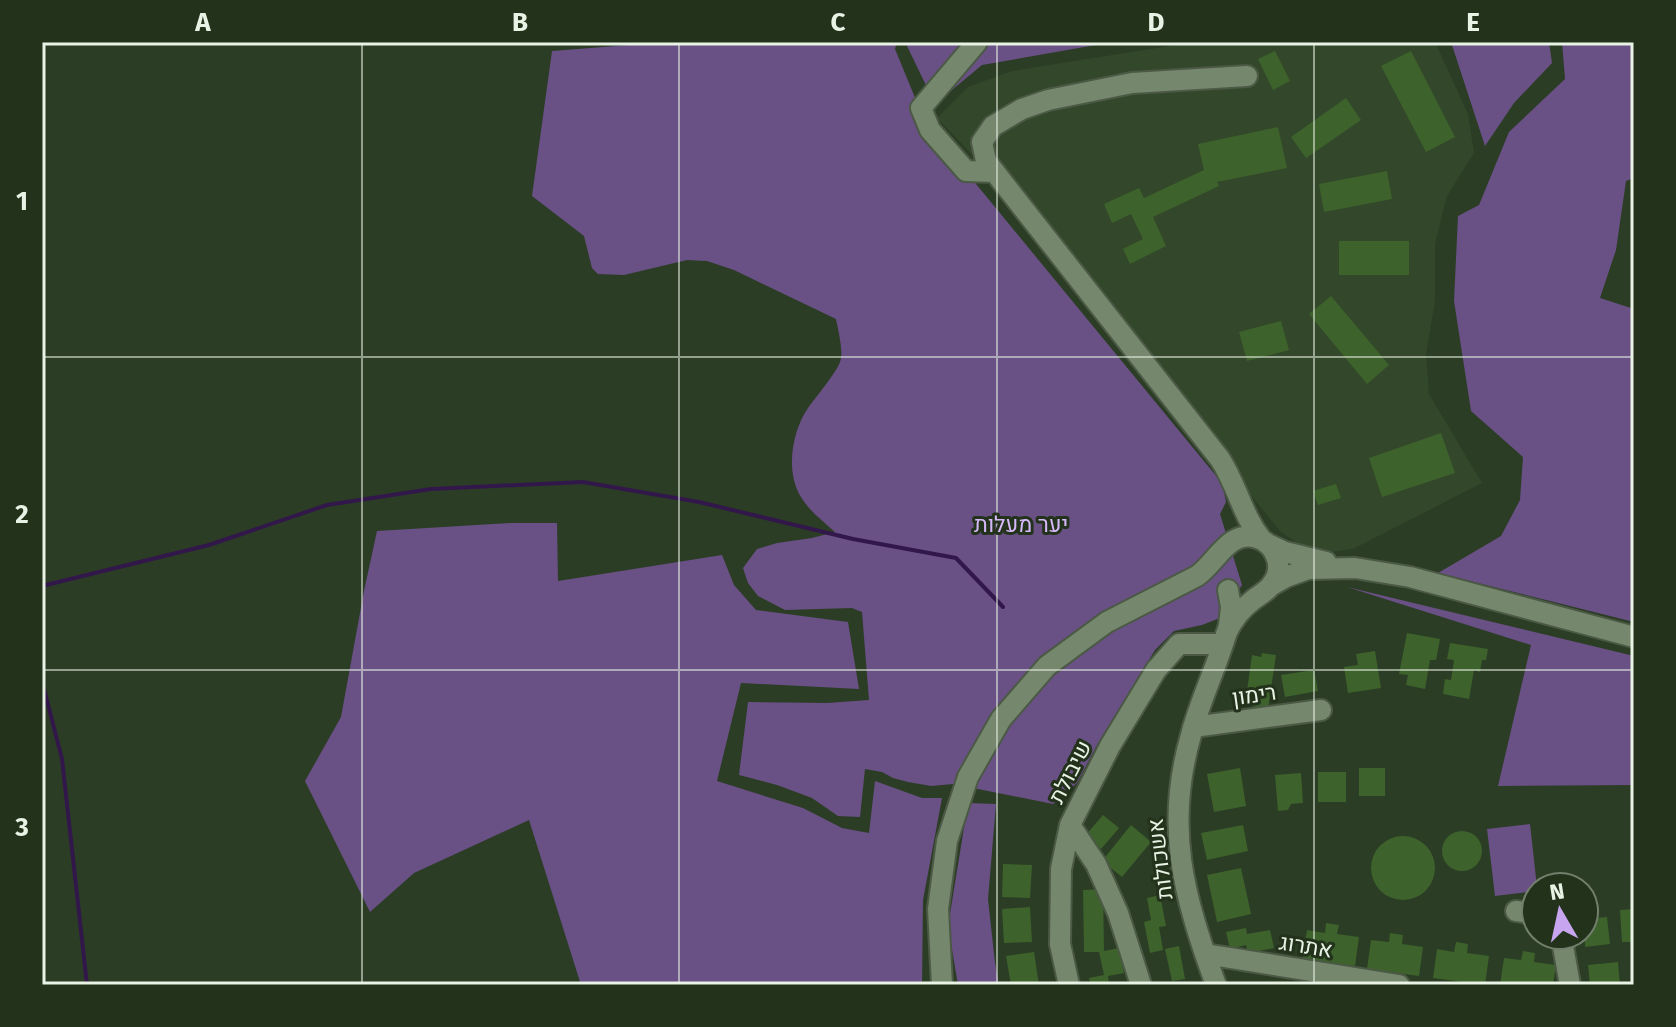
<svg xmlns="http://www.w3.org/2000/svg" width="1676" height="1027" font-family="'Fira Sans',Heebo,sans-serif">
	<style>
		.built { fill: #33482a }
		.green { fill: #695085 }
		.lines { fill: none; stroke-linecap: round; stroke-linejoin: round }
		.stream { stroke: #32184a; stroke-width: 4 }
		.building { fill: #3d622c }
		.minor-casing { stroke: #4b5945; stroke-width: 24 }
		.minor { stroke: #75886d; stroke-width: 20 }
		.grid { fill: none; stroke: #e9f3e5; stroke-width: 2; stroke-opacity: 0.55 }
		.labels { text-anchor: middle; dominant-baseline: central; stroke-width: 6; stroke-linejoin: round; paint-order: stroke }
		.park-label { font-size: 22px; fill: #d7b9fb; stroke: #22321b }
		.street-label { font-size: 22px; fill: #e9f3e5; stroke: #22321b }
		.neatline { fill: none; stroke: #e9f3e5; stroke-width: 3 }
		.grid-label { font-size: 26px; text-anchor: middle; font-weight: bold; fill: #e9f3e5 }
	</style>
	<rect width="100%" height="100%" fill="#2c3d25"/>
	<path class="built" d="M1195 42H1435L1468 114 1474 153 1447 196 1435 244V301L1426 354 1429 394 1482 483 1353 549 1314 554 1281 532 967 149 937 118 968 87 1012 71Z"/>
	<path class="green" d="M642 42H897L895 49 925 122 1222 483 1226 502 1220 514 1242 585 1220 618 1202 625 1174 631 1155 650 1098 743 1077 783 1053 804 953 784 931 786 908 782 893 778 882 772 865 769 860 817 838 816 812 798 777 785 739 775 748 702 827 703 869 700 862 612 852 608 785 610 758 596 748 583 743 568 757 549 777 543 812 538 835 532C823 521 810 512 801 497 785 472 792 431 808 408 816 397 836 373 840 362 844 352 838 330 836 319L734 270 707 261 687 260 624 275 598 274 592 268 584 236 532 196 552 51 642 44Z
		M908 42H1113L982 65 935 104 907 46Z
		M1451 42H1549L1552 63 1514 103 1485 146Z
		M1562 42H1634V178L1626 181 1616 250 1600 298 1634 309V622L1438 573 1501 536 1520 500 1523 457 1471 411 1454 301 1458 216 1479 205 1509 132 1565 79Z
		M511 523H557L558 581 722 555 734 585 756 610 848 622 859 689 741 683 717 781 803 808 842 828 869 833 875 781 922 798H942L923 900 922 985H581L529 820 414 873 370 912 305 781 341 717 364 591 377 531Z
		M1347 587 1634 656V785L1498 786 1531 645Z
		M968 803 996 804 988 899 995 963 999 985H958L948 926Z
		M1530 824 1537 887 1536 891 1495 896 1487 829Z"/>
	<g class="lines">
		<path class="stream" d="M42 586 209 545 327 505 431 489 583 482 699 502 853 539 956 558 1003 607
			M42 681 62 759 87 985"/>
	</g>
	<path class="building" d="M1275 51 1290 81 1273 90 1258 59Z
		M1411 51 1455 137 1426 152 1381 66Z
		M1346 98 1361 120 1306 158 1291 137Z
		M1278 127 1287 168 1217 182 1219 186 1153 217 1166 246 1130 264 1123 249 1143 239 1131 214 1112 223 1104 204 1139 188 1144 198 1204 170 1198 144Z
		M1387 171 1392 199 1324 212 1319 184Z
		M1339 241H1409V275H1339Z
		M1331 296 1389 365 1367 384 1309 314Z
		M1281 321 1289 350 1247 361 1239 332Z
		M1441 433 1455 473 1382 497 1369 458Z
		M1336 484 1341 498 1318 505 1313 491Z
		M1407 633 1440 639 1436 660H1430L1425 689 1406 685 1408 675 1399 674Z
		M1450 643 1488 649 1486 660H1482L1480 672 1474 670 1469 699 1443 694 1445 679 1451 680 1454 660 1447 659Z
		M1375 651 1381 688 1348 693 1344 667 1358 665 1356 654Z
		M1262 653 1276 655 1268 709 1245 705 1252 655 1261 657Z
		M1314 670 1318 691 1285 697 1281 675Z
		M1240 768 1246 806 1214 812 1207 774Z
		M1359 768H1385V796H1359Z
		M1318 772H1346V802H1318Z
		M1301 773 1303 803 1291 804 1288 810 1278 811 1275 775Z
		M1103 815 1119 828 1101 849 1085 836Z
		M1131 825 1151 842 1122 877 1102 861Z
		M1243 825 1248 851 1207 860 1201 833Z
		M1442 851a20 20 0 1 1 40 0a20 20 0 1 1-40 0Z
		M1371 868a32 32 0 1 1 64 0a32 32 0 1 1-64 0Z
		M1003 864 1032 865 1030 898 1002 897Z
		M1241 868 1251 914 1217 922 1207 875Z
		M1103 889 1104 951 1119 948 1124 973 1108 976 1109 985H1091L1089 978 1104 975 1099 952H1084L1083 890Z
		M1160 895 1166 926 1159 927 1163 950 1150 953 1144 922 1151 920 1147 898Z
		M1030 907 1032 942 1004 943 1002 909Z
		M1634 909V942H1622L1620 910Z
		M1607 917 1610 944 1585 947 1584 919Z
		M1326 923 1339 925 1337 934 1359 937 1355 966 1303 959 1307 930 1325 933Z
		M1246 928 1247 934 1270 930 1274 948 1248 953 1246 945 1230 949 1226 932Z
		M1390 933 1403 935 1402 944 1423 947 1419 976 1367 969 1371 940 1389 942Z
		M1456 942 1468 944 1467 953 1489 956 1485 985 1433 978 1437 949 1454 952Z
		M1179 946 1185 979 1172 981 1165 949Z
		M1523 951 1535 953 1534 962 1556 965 1553 985H1500L1504 958 1521 960Z
		M1034 952 1039 985H1011L1006 956Z
		M1618 962 1620 985H1590L1588 965Z"/>
	<g class="lines">
		<defs>
			<path id="minor" d="M977 42 921 108 930 130 966 171 995 172
				M1247 76 1132 83 1048 100 1022 109 993 126 982 142 986 161 1220 459C1237 485 1242 515 1262 540
				M1266 543 1285 552 1326 562
				M1272 585 1286 577 1308 569 1355 568 1410 577 1634 637
				M1193 727 1321 710
				M1070 825 1096 864 1118 913 1141 985
				M1516 911 1536 914
				M1561 935 1570 985
				M1205 954 1399 985
				M942 985 938 909 947 841 968 777 1001 719 1047 666 1107 622 1197 576C1217 562 1229 529 1257 538 1265 540 1272 547 1275 554 1280 564 1279 575 1272 584 1268 591 1259 595 1253 600 1241 609 1232 621 1226 634
				M1069 985 1060 944 1061 869 1070 825 1110 746 1156 670 1179 644H1222
				M1216 985C1184 897 1164 828 1191 735 1201 697 1219 662 1229 625L1231 607 1228 590"/>
		</defs>
		<use href="#minor" class="minor-casing"/>
		<use href="#minor" class="minor"/>
	</g>
	<path class="grid" d="M362 42V985M679 42V985M997 42V985M1314 42V985M42 357H1634M42 670H1634"/>
	<g class="labels">
		<g class="park-label">
			<text x="1021" y="524">יער מעלות</text>
		</g>
		<g class="street-label">
			<text transform="translate(1254 695) rotate(-8)">רימון</text>
			<text transform="translate(1070 772) rotate(-63)">שיבולת</text>
			<text transform="translate(1160 859) rotate(-97)">אשכולות</text>
			<text transform="translate(1306 946) rotate(9)">אתרוג</text>
		</g>
	</g>
	<rect width="1676" height="1027" fill="none" stroke="#22321b" stroke-width="88"/>
	<g transform="translate(1560 911) rotate(351)"><circle r="38" fill="#22321b" stroke="#727f6c" stroke-width="2"/>
	<path d="M0-6L14 30L0 20L-14 30Z" fill="#c8a6ef"/>
	<text y="-12" font-size="22" font-weight="bold" text-anchor="middle" fill="#e9f3e5">N</text>
	</g>
	<rect x="44" y="44" width="1588" height="939" class="neatline"/>
	<g class="grid-label">
		<text x="203" y="31">A</text>
		<text x="520" y="31">B</text>
		<text x="838" y="31">C</text>
		<text x="1156" y="31">D</text>
		<text x="1473" y="31">E</text>
		<text x="22" y="210">1</text>
		<text x="22" y="523">2</text>
		<text x="22" y="836">3</text>
	</g>
</svg>
